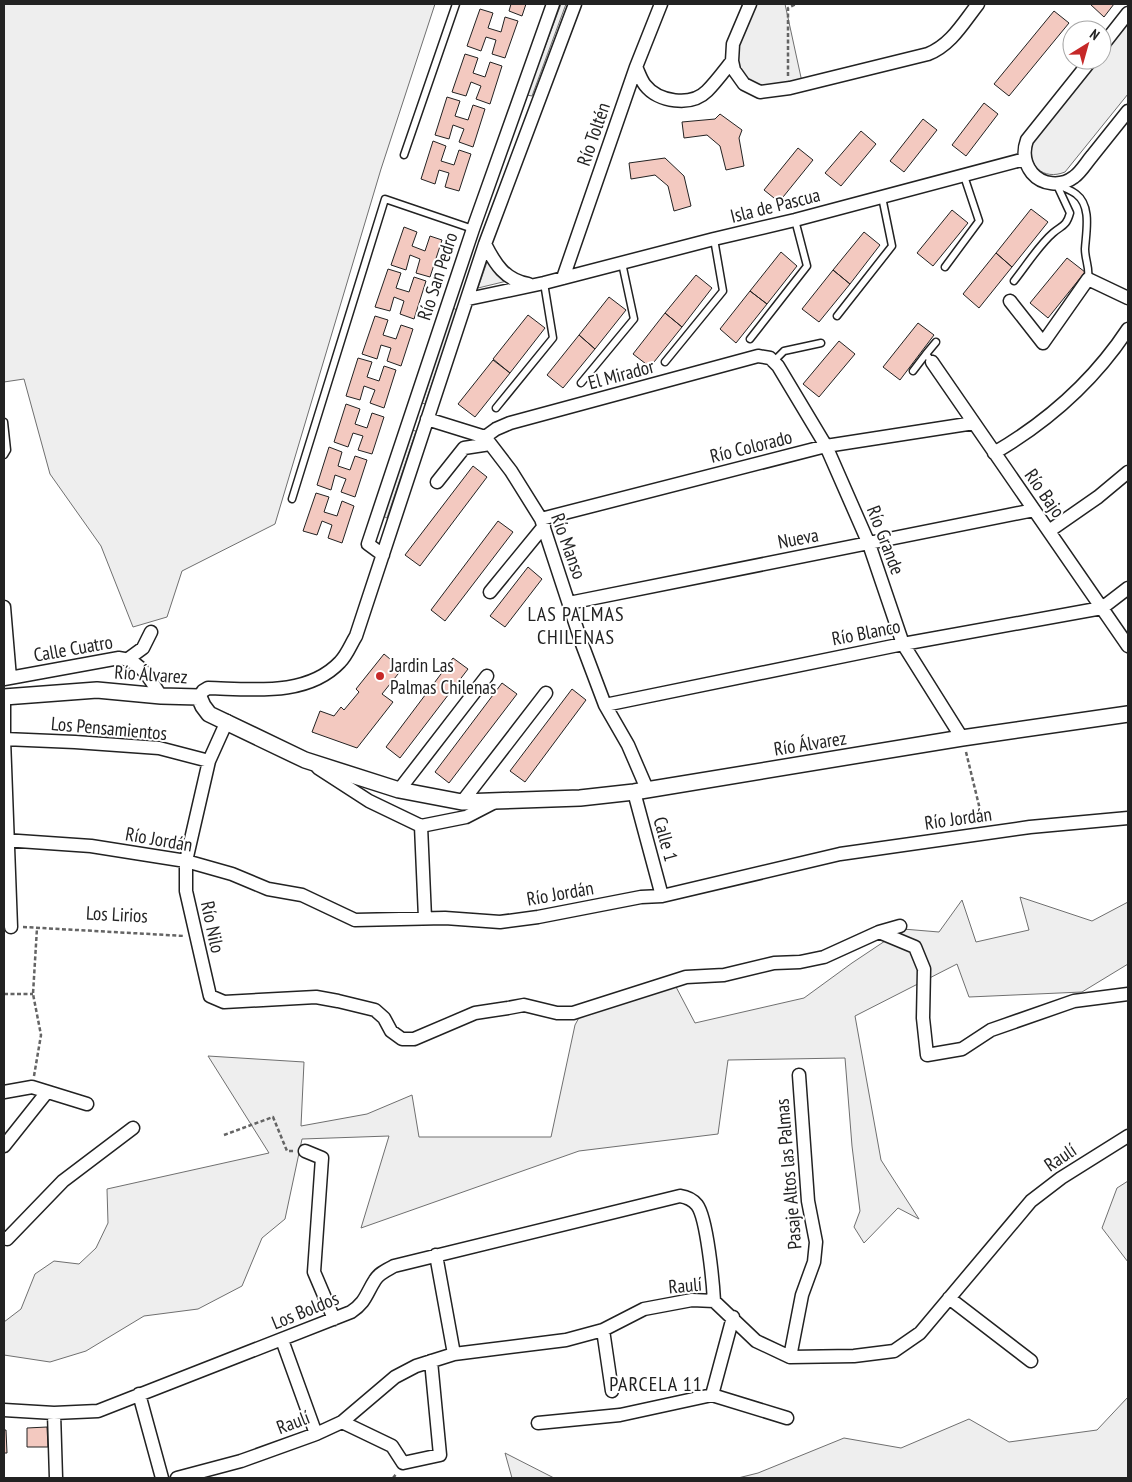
<svg xmlns="http://www.w3.org/2000/svg" width="1132" height="1482" font-family="'PT Sans Narrow',sans-serif">
	<style>
		.green { fill: #eee; stroke: #6f6f6f }
		.building { fill: #f3c9c0; stroke: #222 }
		.lines { fill: none; stroke-linecap: round; stroke-linejoin: round }
		.service-casing { stroke: #222; stroke-width: 9 }
		.minor-casing { stroke: #222; stroke-width: 15 }
		.tertiary-casing { stroke: #222; stroke-width: 18 }
		.path { stroke: #646464; stroke-width: 2.5; stroke-dasharray: 4 2.5; stroke-linecap: butt }
		.service { stroke: #fff; stroke-width: 6 }
		.minor { stroke: #fff; stroke-width: 12 }
		.tertiary { stroke: #fff; stroke-width: 15 }
		.poi-dot { fill: #c62828; stroke: #fff; stroke-width: 2 }
		.labels { text-anchor: middle; dominant-baseline: central; stroke-width: 4; stroke-linejoin: round; paint-order: stroke }
		.street-label { font-size: 19px; fill: #222; stroke: #fff }
		.poi-label { font-size: 19px; fill: #222; stroke: #fff; text-anchor: start }
		.neighbourhood-label { font-size: 20px; letter-spacing: 1px; fill: #222; stroke: #fff }
	</style>
	<rect width="100%" height="100%" fill="#fff"/>
	<path class="green" d="M4 4H435L381 169 275 524 182 571 167 617 133 627 101 546 50 474 24 379 4 382Z
		M561 4H566L532 96 527 95Z
		M756 4H785L802 82 767 89C759 85 748 80 743 74 726 55 747 23 756 4Z
		M1128 21V94L1065 172C1043 181 1026 165 1033 143L1098 60H1102V55Z
		M487 262 507 281 478 288Z
		M453 308 457 310 425 404 422 403Z
		M412 430 416 431 387 518 383 516Z
		M1020 897 1092 921 1128 902V964L1082 992 969 997 957 964 855 1016 881 1160 919 1219 898 1208 864 1243 854 1227 860 1211 852 1146 845 1058 728 1060 718 1134 579 1151 361 1228 389 1136 302 1139 285 1219 262 1238 242 1286 198 1309 144 1316 86 1351 50 1362 4 1355V1322L21 1309 35 1274 54 1261 79 1264 96 1248 108 1223 107 1189 269 1153 208 1056 304 1062 301 1126 367 1114 412 1095 419 1137H551L575 1025 582 1012 675 985 695 1023 804 998 852 963 903 929 939 932 962 900 976 942 1029 930Z
		M1128 1181V1262L1102 1228 1117 1188Z
		M1128 1397V1478H738L758 1473 844 1438 901 1448 969 1419 1009 1442 1097 1430Z
		M505 1453 554 1478H512Z"/>
	<path class="building" d="M511 4H526L522 16 509 11Z
		M1090 4H1114L1104 17Z
		M480 9 493 13 488 28 501 32 505 17 518 21 505 58 492 54 496 40 486 37 481 51 467 46Z
		M1054 11 1069 23 1009 96 994 84Z
		M465 54 478 58 473 73 485 77 490 62 502 66 490 104 476 99 481 86 471 82 466 96 452 92Z
		M447 97 460 101 455 116 468 120 473 105 485 109 473 147 459 142 464 129 453 125 449 139 435 135Z
		M984 103 998 114 966 156 952 145Z
		M720 114 742 130 739 138 744 166 726 170 720 146 707 135 684 138 682 122 715 119Z
		M923 119 937 130 904 172 890 161Z
		M861 131 876 144 841 186 825 173Z
		M433 141 446 146 441 161 454 165 459 150 471 154 459 191 445 187 449 173 439 170 435 184 421 179Z
		M798 148 813 160 779 202 764 190Z
		M665 158 684 176 691 206 674 211 668 186 655 175 631 179 629 163Z
		M1031 209 1048 222 1012 267 996 253Z
		M952 210 968 223 933 266 917 253Z
		M404 227 417 232 412 246 425 251 430 236 442 240 430 277 416 273 420 259 410 255 406 270 391 265Z
		M864 232 880 245 850 284 833 270Z
		M781 252 797 266 767 304 750 291Z
		M996 253 1012 267 979 308 963 294Z
		M1067 258 1085 272 1048 318 1030 303Z
		M388 269 401 273 396 288 409 292 414 277 426 281 414 319 400 314 404 301 394 297 390 311 375 307Z
		M833 270 850 284 819 322 802 309Z
		M696 275 712 288 682 327 665 313Z
		M750 291 767 304 736 343 720 329Z
		M609 297 626 310 595 349 579 335Z
		M665 313 682 327 650 367 633 354Z
		M528 315 545 328 510 373 493 359Z
		M375 316 388 320 383 335 396 339 401 325 413 329 401 366 387 361 391 348 381 345 377 359 362 354Z
		M918 323 934 335 900 380 883 367Z
		M579 335 595 349 563 388 547 375Z
		M839 341 855 354 819 397 803 384Z
		M358 358 372 362 367 377 379 381 384 366 396 370 384 408 370 403 375 390 364 386 360 400 346 396Z
		M493 360 510 373 475 417 458 404Z
		M346 404 360 409 355 424 367 428 372 413 384 417 372 454 358 450 363 436 353 433 348 447 334 442Z
		M329 447 342 452 338 466 350 470 355 456 367 460 355 497 341 492 346 479 335 475 331 490 317 485Z
		M473 466 487 477 420 566 405 555Z
		M316 493 329 497 324 512 337 516 342 501 354 506 342 543 328 538 332 525 322 521 317 535 303 531Z
		M498 521 513 532 445 621 431 610Z
		M528 567 542 579 505 627 490 616Z
		M384 654 402 669 382 694 393 702 357 748 312 732 320 711 334 716 341 707 344 710 359 692 356 689Z
		M453 658 468 669 400 758 386 747Z
		M502 683 517 694 449 783 435 772Z
		M572 689 586 700 525 782 510 771Z
		M47 1427 48 1447H27V1428Z
		M4 1430H6L7 1453H4Z"/>
	<g class="lines">
		<defs>
			<path id="service" d="M404 155 456 4
				M1059 185C1064 188 1071 190 1076 194 1092 206 1086 232 1085 249 1085 260 1090 268 1088 279
				M945 267 979 221 964 176
				M1014 281C1026 266 1039 245 1053 233 1062 225 1066 227 1070 213L1056 183
				M837 316 892 246 882 197
				M750 339 807 266 795 220
				M774 361 784 351 821 343
				M665 362 723 291 714 239
				M932 362 926 354 936 342
				M913 371 926 354
				M581 383 634 319 622 263
				M496 408 553 338 544 283
				M4 422 7 450 4 455
				M292 499 385 199 473 229"/>
			<path id="minor" d="M750 4 733 44 732 61 734 70 744 84 760 92 790 88 928 54C951 45 963 23 978 4
				M1102 46 1128 13
				M1091 60 1027 140C1023 151 1024 163 1032 173 1042 185 1061 187 1074 177 1081 172 1086 163 1092 156 1104 141 1116 126 1128 111
				M636 67C639 73 641 80 645 85 658 102 691 107 707 91 716 82 724 71 732 61
				M485 244C495 264 505 280 528 284
				M563 278 636 67 661 4
				M468 299 544 283 714 239 795 220 1025 159
				M1010 301 1043 343 1088 279 1128 298
				M932 362 1128 646
				M427 419 485 437 511 471 541 519 582 644 605 705 628 745 647 789
				M485 437 496 429 510 423 758 356 770 358 778 366 826 446 869 544 903 644 962 738
				M994 453C1049 421 1093 382 1128 329
				M437 482 464 448 490 444
				M541 519 826 446 974 423
				M1049 531 1098 497 1128 472
				M383 555 368 544 473 229 553 4
				M490 592 544 526
				M569 603 1034 510
				M4 607 10 678
				M128 659 143 648 151 632
				M4 679 119 658C141 660 150 680 161 696
				M4 697V739L11 927
				M199 697 203 691 208 688C252 689 307 697 340 662 347 655 351 644 356 636L485 244 575 4
				M605 705 903 644 1102 608 1128 588
				M227 721 209 761 186 861V891L210 996 224 1002 316 997 338 1001 375 1010 384 1018 391 1031 402 1039H414L475 1013 508 1008 524 1005 557 1013H573L686 977 724 975 774 963 800 962 824 957 879 932 900 926
				M4 739 75 742 159 748 209 761
				M318 768 369 801 421 826 466 817 495 802
				M399 790 487 676
				M634 792 662 896
				M462 802 546 693
				M421 826 425 918
				M4 840 91 846 186 861 232 874 268 889 302 895 355 920 445 918 500 922 538 917 641 897 662 896 840 854 1030 827 1128 818
				M879 932 915 947 924 969 923 1018 927 1055 962 1049 991 1030 1074 1001 1128 994
				M4 1092 32 1087 87 1104
				M4 1146 47 1092
				M305 1151 322 1158 314 1272 334 1319
				M4 1238 7 1239 63 1181 133 1128
				M436 1255 454 1354
				M949 1298 1031 1361
				M603 1330 612 1391
				M282 1340 316 1434
				M790 1357 802 1295 814 1262 816 1242 808 1201 799 1075
				M139 1394 162 1478
				M712 1395 787 1418
				M4 1410 54 1413 98 1411 351 1312C366 1302 366 1294 375 1280 379 1273 387 1270 394 1266L680 1196C687 1197 693 1200 697 1205 707 1218 713 1283 714 1301
				M54 1413 56 1478
				M342 1422 392 1446 403 1463 440 1455 431 1361
				M538 1423 620 1415 712 1395 733 1317
				M177 1478 241 1461 316 1434 342 1422 395 1377 416 1366 454 1354 566 1340 603 1330 644 1309 692 1300 714 1301 756 1341 790 1357 854 1356 894 1351 920 1333 1031 1201 1061 1178 1128 1136"/>
			<path id="tertiary" d="M4 697 97 690 161 696 199 697 203 706 209 714 305 760 399 790 462 802 580 798 634 792 962 738 1128 714"/>
		</defs>
		<use href="#service" class="service-casing"/>
		<use href="#minor" class="minor-casing"/>
		<use href="#tertiary" class="tertiary-casing"/>
		<path class="path" d="M788 76V8L796 4
			M966 752 983 822
			M23 927 185 936
			M4 994H33
			M34 1076 41 1035 33 994 37 928
			M224 1135 273 1117 287 1151H294
			M393 1478 397 1473"/>
		<use href="#service" class="service"/>
		<use href="#minor" class="minor"/>
		<use href="#tertiary" class="tertiary"/>
	</g>
	<circle class="poi-dot" cx="380" cy="676" r="5"/>
	<g class="labels">
		<g class="street-label">
			<text transform="translate(593 134) rotate(-71)">Río Toltén</text>
			<text transform="translate(775 205) rotate(-14)">Isla de Pascua</text>
			<text transform="translate(437 276) rotate(-72)">Río San Pedro</text>
			<text transform="translate(621 374) rotate(-15)">El Mirador</text>
			<text transform="translate(751 446) rotate(-14)">Río Colorado</text>
			<text transform="translate(1045 493) rotate(55)">Río Bajo</text>
			<text transform="translate(798 538) rotate(-11)">Nueva</text>
			<text transform="translate(886 540) rotate(69)">Río Grande</text>
			<text transform="translate(569 546) rotate(70)">Río Manso</text>
			<text transform="translate(866 632) rotate(-11)">Río Blanco</text>
			<text transform="translate(73 648) rotate(-10)">Calle Cuatro</text>
			<text transform="translate(151 674) rotate(4)">Río Álvarez</text>
			<text transform="translate(109 728) rotate(5)">Los Pensamientos</text>
			<text transform="translate(810 743) rotate(-9)">Río Álvarez</text>
			<text transform="translate(958 818) rotate(-8)">Río Jordán</text>
			<text transform="translate(159 839) rotate(10)">Río Jordán</text>
			<text transform="translate(666 839) rotate(75)">Calle 1</text>
			<text transform="translate(560 893) rotate(-10)">Río Jordán</text>
			<text transform="translate(117 914) rotate(3)">Los Lirios</text>
			<text transform="translate(213 927) rotate(78)">Río Nilo</text>
			<text transform="translate(1060 1157) rotate(-34)">Raulí</text>
			<text transform="translate(788 1174) rotate(-95)">Pasaje Altos las Palmas</text>
			<text transform="translate(685 1285) rotate(-5)">Raulí</text>
			<text transform="translate(305 1310) rotate(-22)">Los Boldos</text>
			<text transform="translate(293 1422) rotate(-21)">Raulí</text>
		</g>
		<g class="poi-label">
			<text x="390" y="665">Jardin Las<tspan x="390" dy="22">Palmas Chilenas</tspan></text>
		</g>
		<g class="neighbourhood-label">
			<text x="576" y="614">LAS PALMAS<tspan x="576" dy="23">CHILENAS</tspan></text>
			<text x="656" y="1384">PARCELA 11</text>
		</g>
	</g>
	<rect width="1132" height="1482" fill="none" stroke="#222222" stroke-width="10"/>
	<g transform="translate(1087 45) rotate(37)"><circle r="24" fill="#ffffff" stroke="#a7a7a7"/>
	<path d="M0-4L9 19L0 12L-9 19Z" fill="#c62828"/>
	<text y="-8" font-size="14" font-weight="bold" text-anchor="middle" fill="#222222">N</text>
	</g>
</svg>
